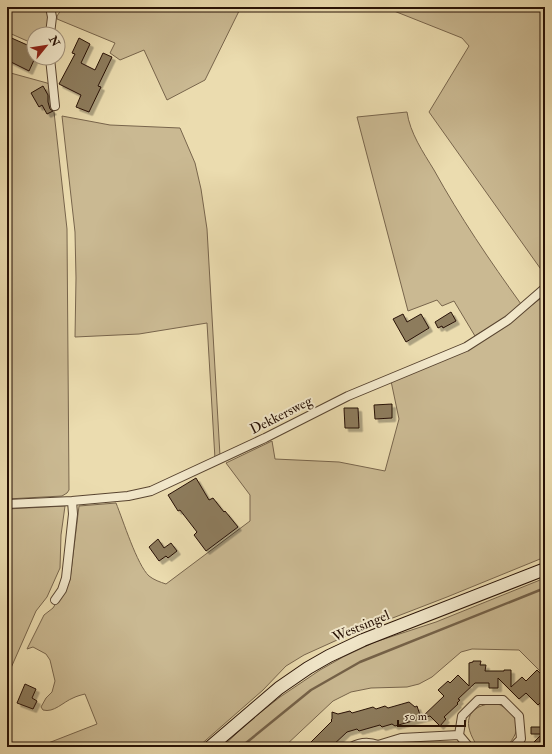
<svg xmlns="http://www.w3.org/2000/svg" width="552" height="754" font-family="'IM FELL Double Pica',serif">
	<style>
		.green { fill: #cab992; stroke: #78654c }
		.lines { fill: none; stroke-linecap: round; stroke-linejoin: round }
		.stream { stroke: #746148; stroke-width: 2.5 }
		.building { fill: #8d7b5d; stroke: #271105; filter: url(#shadow) }
		.minor-casing { stroke: #584430; stroke-width: 10 }
		.secondary-casing { stroke: #271105; stroke-width: 14 }
		.minor { stroke: #f2e8cb; stroke-width: 8 }
		.secondary { stroke: #f2e8cb; stroke-width: 12 }
		.labels { text-anchor: middle; dominant-baseline: central; stroke-width: 4; stroke-linejoin: round; paint-order: stroke }
		.street-label { font-size: 14px; fill: #271105; stroke: #f2e8cb }
	</style>
	<defs>
		<filter id="shadow"><feDropShadow dx="3.5" dy="3.5" stdDeviation="0" flood-color="#0004"/></filter>
	</defs>
	<rect width="100%" height="100%" fill="#ebdcaf"/>
	<filter id="stains"><feTurbulence type="fractalNoise" baseFrequency=".005" numOctaves="4"/><feColorMatrix values="0 0 0 0 .2 0 0 0 0 .09 0 0 0 0 .02 0 0 0 .5 -.17"/></filter>
	<radialGradient id="worn" r=".72"><stop offset=".6" stop-color="#630" stop-opacity="0"/><stop offset="1" stop-color="#630" stop-opacity=".3"/></radialGradient>
	<path class="green" d="M7 7H48V34H34V44L7 32Z
		M63 7H241L205 80 167 100 144 50 120 60 110 53 115 43 57 19V16Z
		M384 7H545V275L429 112 469 46 462 38Z
		M7 72 47 83 51 85 67 229 69 490 67 493 62 496 7 499Z
		M407 112C410 133 423 152 434 170 460 217 490 261 521 304L502 320 475 336 454 301 442 306 437 300 408 311 357 117Z
		M62 116 110 125 180 128 195 163 201 189 207 229 220 456 215 459 207 323 139 334 75 337 76 278 75 232Z
		M545 295V557L447 597 346 636 304 655 286 666 263 690 198 747H38L97 724 85 694C81 695 77 696 73 698 63 702 54 713 43 710L41 707 46 698 52 692 55 681 50 660 46 654 33 647 27 649 44 615 53 608 70 580 79 506 116 503C123 520 137 565 149 576 154 580 160 582 166 584L250 521V495L226 463 272 441 275 459 339 462 385 471 399 419 391 381 510 322Z
		M65 506 61 535 60 568 47 597 36 611 7 677V509Z
		M545 578V676L519 650 472 649 461 652 432 677 419 684 407 687 371 688 351 692 333 701 284 747H222L251 720 280 697 320 670 343 657 375 642 436 622Z
		M496 703C519 713 524 729 506 747H478C462 724 465 705 496 703Z"/>
	<g class="lines">
		<path class="stream" d="M241 747 311 690 360 662 545 588"/>
	</g>
	<path class="building" d="M7 36 34 48V60L29 71 7 60Z
		M79 38 90 44 81 63 95 70 103 53 112 57 98 86 101 87 89 112 76 107 81 95 59 84 75 54 72 53Z
		M43 86 48 95V102L50 109 53 111 47 114 42 105 39 107 31 93Z
		M451 312 456 321 443 328 442 326 438 328 435 322Z
		M403 314 407 322 421 314 429 328 406 342 393 319Z
		M392 404V418L375 419 374 405Z
		M344 408H358L359 428H345Z
		M196 478 209 500 213 498 224 512 225 511 238 527 206 551 194 535 197 532 180 510 178 511 168 495Z
		M158 539 164 548 171 543 177 551 168 558 166 556 159 561 149 547Z
		M473 661H481L480 665H486L485 671H504V670H511V687L522 677 526 681 537 670 545 678V683L540 688 545 693V698L538 705 526 693 519 699 498 678V688H489V683H475L458 699 460 700 457 703 458 704 444 717 446 719 440 726 430 716 395 726 392 724 382 727 380 725 359 731 357 729 347 732 331 747H306L332 721 331 720 332 719V712L338 714 350 711 352 713 373 707 376 709 385 706 388 708 409 702 415 707 417 706 421 718 444 696 438 690 448 681 450 683 458 675 469 686V663L473 662Z
		M25 684 36 689 32 698 37 701 33 709 17 703Z
		M531 727H545V747H529L542 734H531Z"/>
	<g class="lines">
		<defs>
			<path id="minor" d="M50 7 52 17 50 34
				M50 58 55 106
				M7 504 72 501 128 496 151 491 265 438 348 396 466 347 508 320 545 288
				M55 600 62 590 66 578 73 514 72 501
				M351 747C360 742 368 741 378 745L401 738 459 735
				M469 747 459 735 462 716 478 700H503L519 716 521 739 513 747"/>
			<path id="secondary" d="M210 747 279 688 308 668 329 656 363 640 545 569"/>
		</defs>
		<use href="#minor" class="minor-casing"/>
		<use href="#secondary" class="secondary-casing"/>
		<use href="#minor" class="minor"/>
		<use href="#secondary" class="secondary"/>
	</g>
	<g class="labels">
		<g class="street-label">
			<text transform="translate(281 415) rotate(-27)">Dekkersweg</text>
			<text transform="translate(361 626) rotate(-23)">Westsingel</text>
		</g>
	</g>
	<rect width="552" height="754" fill="none" stroke="#ebdcaf" stroke-width="24"/>
	<rect x="8" y="8" width="536" height="738" fill="none" stroke="#271105" stroke-width="2"/>
	<rect x="12" y="12" width="528" height="730" fill="none" stroke="#271105"/>
	<g transform="translate(46 46) rotate(60)"><circle r="19" fill="#f2e8cb" stroke="#a1927c"/>
	<path d="M0-3L7 15L0 10L-7 15Z" fill="#8f2418"/>
	<text y="-6" font-size="11" font-weight="bold" text-anchor="middle" fill="#271105">N</text>
	</g>
	<path d="M398 720v6h67v-6" fill="none" stroke="#271105" stroke-width="2"/>
	<text x="404" y="720" font-size="12" fill="#271105" stroke="#f2e8cb" stroke-width="3" paint-order="stroke">50 m</text>
	<rect width="100%" height="100%" filter="url(#stains)"/>
	<rect width="100%" height="100%" fill="url(#worn)"/>
</svg>
